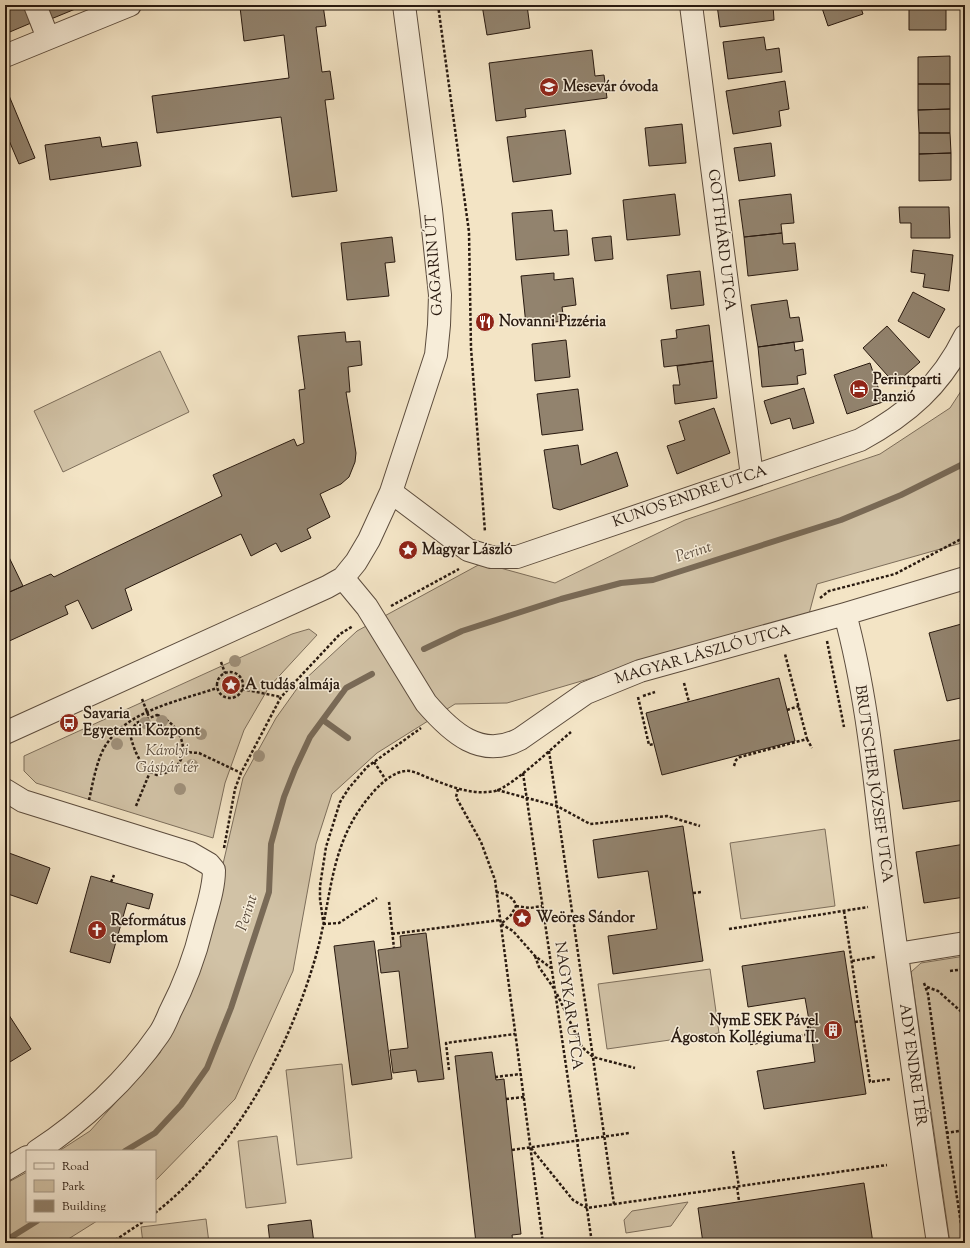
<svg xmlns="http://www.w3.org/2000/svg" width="970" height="1248" font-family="'Sorts Mill Goudy',serif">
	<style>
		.green { fill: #d1c2a6; stroke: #7d6e5b }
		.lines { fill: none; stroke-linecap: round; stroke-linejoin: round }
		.stream { stroke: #796a57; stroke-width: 6 }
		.building { fill: #92836e; stroke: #291a10 }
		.minor-casing { stroke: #5c4c3d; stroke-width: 24 }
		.path { stroke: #291a10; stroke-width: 2.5; stroke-dasharray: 3 2; stroke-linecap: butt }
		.minor { stroke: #f7edd9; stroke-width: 22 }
		.tree { fill: #9f907a }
		.labels { text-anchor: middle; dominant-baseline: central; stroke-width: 3; stroke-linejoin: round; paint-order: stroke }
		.poi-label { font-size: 15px; font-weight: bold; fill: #291a10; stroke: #f7edd9; text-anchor: start }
		.street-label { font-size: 15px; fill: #291a10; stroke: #f7edd9 }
		.park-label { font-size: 15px; font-style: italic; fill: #5b4c3d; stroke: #f7edd9 }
		.water-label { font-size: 16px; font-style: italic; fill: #5e4f40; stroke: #f7edd9 }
	</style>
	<rect width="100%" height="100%" fill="#f3e4c5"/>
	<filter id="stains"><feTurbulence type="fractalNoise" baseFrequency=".005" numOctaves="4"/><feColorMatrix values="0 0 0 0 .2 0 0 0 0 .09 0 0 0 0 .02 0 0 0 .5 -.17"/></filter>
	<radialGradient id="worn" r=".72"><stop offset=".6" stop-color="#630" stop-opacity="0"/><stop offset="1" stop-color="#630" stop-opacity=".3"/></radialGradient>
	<path class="green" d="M160 351 189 412 63 472 34 411Z
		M965 385V542L817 584 809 614 507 703 455 704 377 753 332 794 316 844 293 971 235 1099 155 1181V1151H59L90 1131 160 1053 206 937 243 778 276 718 301 683 357 631 482 563 555 583 685 520 880 454 950 408Z
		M309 629 317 635 269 687 244 730 225 783 213 838 36 783 24 771V756L292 634Z
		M825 829 835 906 741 919 730 843Z
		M965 956V1243H950L911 972 921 963Z
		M710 969 719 1033 607 1049 598 984Z
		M342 1064 352 1158 297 1165 286 1070Z
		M277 1136 286 1203 246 1208 238 1141Z
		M27 1172V1221H97L62 1243H5V1184Z
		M688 1202 671 1226 626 1233 624 1220 632 1211Z
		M206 1219 209 1243H143L141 1227Z"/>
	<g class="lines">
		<path class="stream" d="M424 649 462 631 561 599 621 583 653 580 841 520 901 495 965 463
			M323 720 348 738
			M125 1151 155 1133 181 1105 207 1068 231 1008 269 892 271 844 284 797 295 769 310 737 346 688 372 674
			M5 1241 37 1221"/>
	</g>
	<path class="building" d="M5 5H24L31 23 5 34Z
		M46 5H85L51 19Z
		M254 5H323L326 26 316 27 322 72 330 71 334 99 325 100 337 191 292 197 281 117 157 133 152 96 289 78 284 35 244 41 240 7Z
		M482 5H527L530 28 487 35Z
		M717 5H773L774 20 720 27Z
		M821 5H860L863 14 828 26Z
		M909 5H946V30H909Z
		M764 37 766 50 779 48 782 72 728 79 723 42Z
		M592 50 595 76 604 75 607 98 525 109 526 117 496 121 489 63Z
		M950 56V84H918V57Z
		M785 81 789 109 779 111 781 126 733 134 726 91Z
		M918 84H950V109L918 110Z
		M5 86 35 158 19 164 5 131Z
		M950 109V133H919L918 110Z
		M682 124 686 163 649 166 645 128Z
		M565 130 571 174 513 182 507 137Z
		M919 133H950L951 153 919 154Z
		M100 137 102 147 137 142 141 166 50 180 45 145Z
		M771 143 775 176 739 181 734 148Z
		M951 153V180L919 181V154Z
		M675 194 680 235 627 240 623 200Z
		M791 194 794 223 781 224 782 233 744 237 739 200Z
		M899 207H949L950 238H911V223H900Z
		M552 210 554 231 567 230 569 255 516 260 512 213Z
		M782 233 783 244 795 243 798 270 748 276 744 237Z
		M611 236 613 259 595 261 592 238Z
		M392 237 395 262 385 263 389 296 347 300 341 243Z
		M913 250 953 255 949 291 923 287 925 274 911 272Z
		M700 271 704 305 671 309 667 275Z
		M554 273V280L573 278 576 305 562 307 564 321 526 325 521 276Z
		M913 292 945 309 929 338 898 321Z
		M787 300 790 318 799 317 803 341 758 347 751 305Z
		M709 325 713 361 664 367 661 340 677 338 676 330Z
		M887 326 920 362 895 384 863 348Z
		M345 332 346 342 360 341 362 365 348 367 350 392H346L356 453 355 462 349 477 341 484 320 494 330 517 307 529 311 538 281 552 276 543 251 556 241 534 125 589 132 610 92 629 78 600 65 606 68 614 5 643V594L51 574 54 577 222 496 213 475 294 439 297 446 304 443 299 390 305 389 298 336Z
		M566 340 570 377 535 381 532 344Z
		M794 342 795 351 803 349 806 374 797 376 798 384 762 387 758 347Z
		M713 361 717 398 675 404 673 385H680L677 366Z
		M870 363 883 402 847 414 834 375Z
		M804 388 814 423 793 429 790 418 771 424 764 401Z
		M578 389 583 430 542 435 537 394Z
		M714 408 730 453 677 474 667 446 685 440 679 421Z
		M578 445 581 465 617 452 628 486 560 510 553 508 544 450Z
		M5 549 23 586 5 594Z
		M965 623V697L947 701 929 633Z
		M779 678 795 741 662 775 646 713Z
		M965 739V800L903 809 894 750Z
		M683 826 703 961 613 974 608 936 657 929 648 871 598 878 593 840Z
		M965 844V897L924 903 916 852Z
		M9 853 50 868 37 904 5 893V865Z
		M91 876 153 894 149 909 127 903 110 963 70 952Z
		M426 933 444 1079 418 1082 416 1070 393 1073 390 1050 408 1048 399 971 381 973 378 950 401 947 400 936Z
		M374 941 392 1079 352 1085 334 946Z
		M844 951 866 1094 764 1109 757 1071 815 1062 810 1026 805 998 748 1007 742 966Z
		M5 1009 31 1049 5 1065Z
		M492 1052 496 1080 504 1079 521 1234 512 1235 513 1243H476L455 1056Z
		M864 1183 873 1243H703L698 1208Z
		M311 1220 314 1243H270L268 1225Z"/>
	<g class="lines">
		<defs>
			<path id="minor" d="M35 5 48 38
				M691 5 752 476
				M5 56 130 5
				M391 492 468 550 491 557H517L860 440C908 414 941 385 965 336
				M343 578 367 607 426 703C451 732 481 760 520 739L586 693 640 671 845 614 965 578
				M845 614C867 694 875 784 885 866 902 992 919 1118 938 1243
				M5 733 327 587 343 578 356 562 369 540 391 492 436 355 439 325 440 295 431 210 404 5
				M5 790 23 801 190 853 209 864 214 870C214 889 207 908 202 927 195 956 184 985 170 1012 167 1019 164 1027 159 1034 128 1079 83 1121 37 1151
				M897 954 965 943
				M5 1170 27 1157"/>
		</defs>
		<use href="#minor" class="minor-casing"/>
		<path class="path" d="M438 5 469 232 471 348 485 532
			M820 598 829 591 895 574 965 537
			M961 601 965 614
			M391 606 459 569
			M827 641 844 727
			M221 662 225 673
			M217 685a13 13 0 1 1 26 0a13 13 0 1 1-26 0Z
			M684 683 689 702
			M242 689 281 697
			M643 696 655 692
			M638 697 649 745 654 744
			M142 699 149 717
			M787 710 799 706
			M157 715C187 726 196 769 157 775 140 768 134 750 130 734L136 723Z
			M807 739 812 748
			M549 751 614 1204
			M184 752 199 753 241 773
			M374 762 386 780
			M734 766 736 760 740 757 807 739 785 654
			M523 773 592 1243
			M458 789 456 797 481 842 495 880 543 1243
			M497 790 557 806 590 824 667 816 700 826
			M89 800C93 783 97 756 108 742 130 710 182 700 217 688
			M136 806 150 772
			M224 848 235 789 241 773 281 697 340 634 353 626
			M111 882 114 875
			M496 892C505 893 514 897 516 906L511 915 501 924 513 931 535 956 551 968
			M693 893 702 892
			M389 902 394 948
			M516 906 530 908 542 906
			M844 911 870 1082 891 1079
			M323 920 320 899V886L326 847 340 802 349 788 367 767 421 728
			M323 924 339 923 377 898
			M729 929 868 907
			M392 934 500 920
			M535 956 539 967 555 990
			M852 961 875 957
			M950 971 965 969
			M924 983 928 994 947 1133 964 1243
			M927 987 938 991 965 1015
			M557 994 582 1047 593 1057 635 1068
			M855 1022 861 1021
			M809 1034 808 1026H810
			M750 1044 811 1034
			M449 1070 446 1043 515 1034
			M495 1077 521 1074
			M506 1099 524 1097
			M946 1133 965 1130
			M531 1148 573 1200 587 1208 887 1165
			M512 1150 629 1133
			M733 1151 739 1187
			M737 1187 739 1201
			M155 1213C234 1151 287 1054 315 959 334 894 327 840 378 787 385 780 395 772 405 771 412 770 419 774 426 777 448 785 470 796 495 791 513 786 554 746 571 732
			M111 1243 144 1221"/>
		<use href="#minor" class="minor"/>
	</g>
	<g class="tree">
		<circle cx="235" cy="661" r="6"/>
		<circle cx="162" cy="721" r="6"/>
		<circle cx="145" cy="723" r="6"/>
		<circle cx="201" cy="734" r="6"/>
		<circle cx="117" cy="744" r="6"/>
		<circle cx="259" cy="756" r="6"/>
		<circle cx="192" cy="765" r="6"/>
		<circle cx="180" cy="789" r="6"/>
	</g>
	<defs>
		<symbol id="school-disc" viewBox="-11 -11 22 22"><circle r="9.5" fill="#8f2418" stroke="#f7edd9"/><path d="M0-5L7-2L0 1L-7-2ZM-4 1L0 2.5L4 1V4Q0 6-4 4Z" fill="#fff"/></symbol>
		<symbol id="restaurant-disc" viewBox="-11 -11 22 22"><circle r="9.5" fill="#8f2418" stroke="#f7edd9"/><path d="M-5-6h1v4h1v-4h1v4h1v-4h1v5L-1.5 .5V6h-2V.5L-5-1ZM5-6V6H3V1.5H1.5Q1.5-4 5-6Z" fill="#fff"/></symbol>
		<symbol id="hotel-disc" viewBox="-11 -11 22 22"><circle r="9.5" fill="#8f2418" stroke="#f7edd9"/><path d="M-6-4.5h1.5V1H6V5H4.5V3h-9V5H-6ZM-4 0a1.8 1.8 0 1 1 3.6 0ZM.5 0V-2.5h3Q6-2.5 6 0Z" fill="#fff"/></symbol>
		<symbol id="sight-disc" viewBox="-11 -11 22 22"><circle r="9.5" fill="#8f2418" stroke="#f7edd9"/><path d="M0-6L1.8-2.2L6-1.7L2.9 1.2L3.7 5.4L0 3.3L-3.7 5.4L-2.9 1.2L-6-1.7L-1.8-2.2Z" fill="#fff"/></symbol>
		<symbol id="bus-disc" viewBox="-11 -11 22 22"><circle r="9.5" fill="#8f2418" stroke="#f7edd9"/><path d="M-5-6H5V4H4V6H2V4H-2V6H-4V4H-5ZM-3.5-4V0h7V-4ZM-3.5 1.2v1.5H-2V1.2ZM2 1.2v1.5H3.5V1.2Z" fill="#fff"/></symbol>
		<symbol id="church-disc" viewBox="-11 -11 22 22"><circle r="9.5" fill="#8f2418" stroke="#f7edd9"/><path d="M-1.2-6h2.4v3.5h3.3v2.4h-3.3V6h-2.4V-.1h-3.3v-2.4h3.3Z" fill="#fff"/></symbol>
		<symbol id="building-disc" viewBox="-11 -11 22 22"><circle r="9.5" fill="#8f2418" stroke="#f7edd9"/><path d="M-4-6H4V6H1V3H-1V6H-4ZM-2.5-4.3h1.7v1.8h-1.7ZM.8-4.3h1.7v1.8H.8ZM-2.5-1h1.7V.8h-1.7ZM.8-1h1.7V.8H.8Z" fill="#fff"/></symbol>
	</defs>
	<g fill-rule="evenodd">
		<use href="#school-disc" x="538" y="76" width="22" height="22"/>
		<use href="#restaurant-disc" x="474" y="311" width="22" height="22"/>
		<use href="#hotel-disc" x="848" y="378" width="22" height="22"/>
		<use href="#sight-disc" x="397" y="539" width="22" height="22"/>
		<use href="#sight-disc" x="220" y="674" width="22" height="22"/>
		<use href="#bus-disc" x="58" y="712" width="22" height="22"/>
		<use href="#sight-disc" x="511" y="907" width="22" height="22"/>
		<use href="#church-disc" x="86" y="919" width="22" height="22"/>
		<use href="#building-disc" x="822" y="1019" width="22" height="22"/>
	</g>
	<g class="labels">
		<g class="poi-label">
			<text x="563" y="87">Mesevár óvoda</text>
			<text x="499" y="322">Novanni Pizzéria</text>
			<text x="873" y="380">Perintparti<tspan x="873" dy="17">Panzió</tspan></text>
			<text x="422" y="550">Magyar László</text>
			<text x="245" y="685">A tudás almája</text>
			<text x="83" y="714">Savaria<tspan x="83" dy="17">Egyetemi Központ</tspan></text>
			<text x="536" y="918">Weöres Sándor</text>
			<text x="111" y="921">Református<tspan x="111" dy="17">templom</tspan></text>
			<text x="819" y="1021" text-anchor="end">NymE SEK Pável<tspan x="819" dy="17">Ágoston Kollégiuma II.</tspan></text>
		</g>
		<g class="street-label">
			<text transform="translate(721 240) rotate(83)">GOTTHÁRD UTCA</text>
			<text transform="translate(435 265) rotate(-94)">GAGARIN ÚT</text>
			<text transform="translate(690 497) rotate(-19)">KUNOS ENDRE UTCA</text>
			<text transform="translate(703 655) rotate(-16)">MAGYAR LÁSZLÓ UTCA</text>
			<text transform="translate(873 784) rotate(82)">BRUTSCHER JÓZSEF UTCA</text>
			<text transform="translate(568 1006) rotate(82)">NAGYKAR UTCA</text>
			<text transform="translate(912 1065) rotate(82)">ADY ENDRE TÉR</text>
		</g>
		<g class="park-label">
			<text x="167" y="751">Károlyi<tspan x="167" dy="17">Gáspár tér</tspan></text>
		</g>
		<g class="water-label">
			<text transform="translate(694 553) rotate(-18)">Perint</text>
			<text transform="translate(248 913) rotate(-72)">Perint</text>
		</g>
	</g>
	<rect width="970" height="1248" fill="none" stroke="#f3e4c5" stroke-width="20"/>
	<rect x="6" y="6" width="958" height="1236" fill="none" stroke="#291a10" stroke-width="2"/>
	<rect x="10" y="10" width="950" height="1228" fill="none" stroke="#291a10"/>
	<rect x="26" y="1150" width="130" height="72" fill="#f7edd9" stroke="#a59989"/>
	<rect x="34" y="1163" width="20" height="6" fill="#f7edd9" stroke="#a59989"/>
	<text x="62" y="1170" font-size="12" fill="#291a10">Road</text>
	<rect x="34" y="1180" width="20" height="12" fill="#d1c2a6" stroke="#a59989"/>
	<text x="62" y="1190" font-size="12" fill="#291a10">Park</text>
	<rect x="34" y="1200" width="20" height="12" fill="#92836e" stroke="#a59989"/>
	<text x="62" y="1210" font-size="12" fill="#291a10">Building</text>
	<rect width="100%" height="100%" filter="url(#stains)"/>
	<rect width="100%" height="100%" fill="url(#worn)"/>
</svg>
